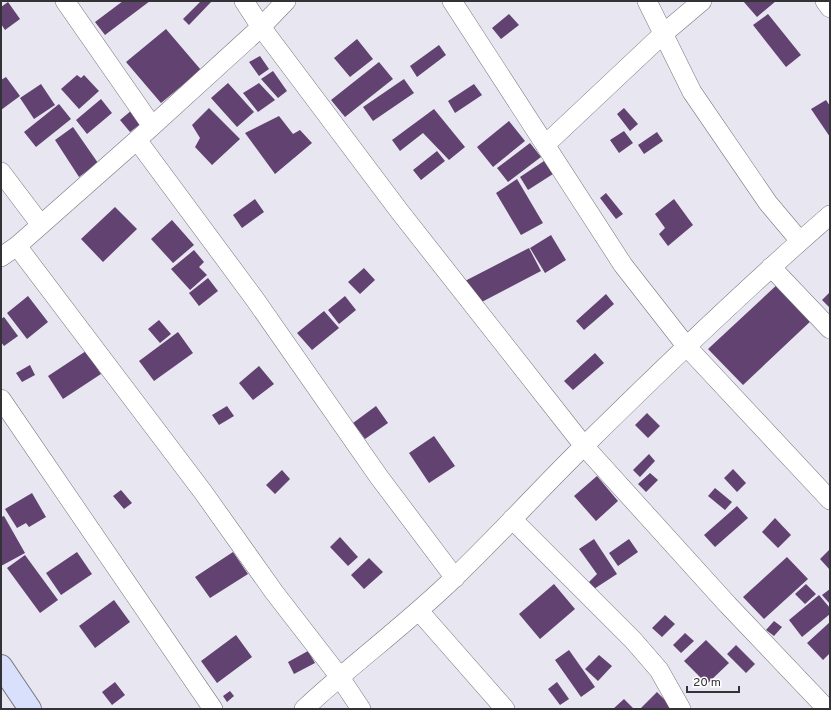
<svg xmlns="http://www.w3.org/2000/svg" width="831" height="710" font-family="Overpass,sans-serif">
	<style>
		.building { fill: #614270 }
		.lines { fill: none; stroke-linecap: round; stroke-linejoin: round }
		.street-casing { stroke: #77767e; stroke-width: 20 }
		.secondary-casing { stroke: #77767e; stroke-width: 24 }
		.street { stroke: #fff; stroke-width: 19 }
		.secondary { stroke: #d9e0fb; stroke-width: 22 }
	</style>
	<rect width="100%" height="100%" fill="#e8e6f0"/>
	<path class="building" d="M123 1H150L105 35 95 22Z
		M201 1H212L189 25 183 19Z
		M743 1H776L757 17Z
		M8 2 20 19 5 30 1 24V7Z
		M509 14 519 25 501 39 492 28Z
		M768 14 801 55 786 67 753 25Z
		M166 29 201 70 161 103 126 62Z
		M357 39 373 59 350 77 334 58Z
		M439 45 446 55 417 77 410 66Z
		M260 56 269 69 259 76 249 62Z
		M379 62 393 79 345 117 331 100Z
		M273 71 287 91 278 98 261 79Z
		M77 75 81 78 84 75 99 91 79 109 61 89Z
		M6 77 20 96 1 110V80Z
		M404 79 414 93 373 121 363 107Z
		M228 83 254 112 237 127 211 98Z
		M259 83 275 100 258 112 243 93Z
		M41 84 55 105 34 119 20 98Z
		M474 84 482 95 455 113 448 101Z
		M101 99 112 113 87 134 76 120Z
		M826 100 830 106V137L811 109Z
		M59 104 71 119 36 147 24 132Z
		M209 108 240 139 212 165 195 147 200 138 192 125Z
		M624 108 638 124 630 131 617 114Z
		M434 109 465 147 449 160 423 133 400 151 392 140Z
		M132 110 143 122 130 132 120 120Z
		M279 116 293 134 300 130 312 143 275 174 245 133Z
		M509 121 525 141 493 167 477 147Z
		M73 127 98 163 79 177 55 140Z
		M624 131 633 143 619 153 610 140Z
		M657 132 663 141 644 154 638 145Z
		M530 143 541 157 508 182 497 168Z
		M437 151 445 161 421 180 413 170Z
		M544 161 553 174 528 190 520 177Z
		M517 179 543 223 521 235 496 193Z
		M606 193 623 214 616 219 600 198Z
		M255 199 264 212 242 228 233 215Z
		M674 199 693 225 668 246 659 234 665 228 655 214Z
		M115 207 137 229 103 262 81 239Z
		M172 220 194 245 173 263 151 239Z
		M551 235 566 260 545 273 530 248Z
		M529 248 541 271 476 305 463 282Z
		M194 250 204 262 199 267 207 275 190 290 171 269Z
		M364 268 375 280 360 294 348 282Z
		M208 278 218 291 199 306 189 293Z
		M780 282 814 318 743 385 708 349Z
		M830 292V308L822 300Z
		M606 294 614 304 584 330 576 321Z
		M28 296 48 322 27 339 7 313Z
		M345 296 356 310 339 324 328 310Z
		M324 311 339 328 312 350 297 333Z
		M4 317 18 336 4 346 1 342V319Z
		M159 320 171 334 160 343 148 329Z
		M178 332 193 353 154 381 139 361Z
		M86 351 101 374 63 399 48 376Z
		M595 353 604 363 573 390 564 381Z
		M30 365 35 375 22 382 16 373Z
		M259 366 274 384 253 400 239 383Z
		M227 406 234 416 219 425 212 415Z
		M376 406 388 423 365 439 353 423Z
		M647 413 660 426 648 438 635 425Z
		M434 436 455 466 429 483 409 453Z
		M649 454 655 461 640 477 633 470Z
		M733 469 746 483 737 492 724 478Z
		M282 470 290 479 275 494 266 485Z
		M650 473 658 480 646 492 638 484Z
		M597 476 618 501 596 521 574 496Z
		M715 488 732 502 725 510 708 496Z
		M121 490 132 503 124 509 113 496Z
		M32 493 46 517 29 527 26 523 17 528 5 509Z
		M737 506 748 518 715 547 704 535Z
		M4 516 25 553 1 566V517Z
		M775 518 791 535 778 548 762 532Z
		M340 537 358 557 348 566 330 547Z
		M594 539 617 574 594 589 589 582 597 574 579 549Z
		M629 539 638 552 618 566 609 553Z
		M830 549V570L820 559Z
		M77 552 92 574 61 595 46 573Z
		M233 552 248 574 210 598 195 577Z
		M25 555 58 600 40 613 7 568Z
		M787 557 808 579 764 619 743 597Z
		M369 558 383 572 364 589 351 575Z
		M554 584 575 609 540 639 519 614Z
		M806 584 816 594 805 604 795 594Z
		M830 589V604L822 595Z
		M819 595 830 608V614L802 637 789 620Z
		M114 600 130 622 95 648 79 626Z
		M665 615 675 624 662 637 652 628Z
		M774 621 782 627 774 636 766 630Z
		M830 622V653L823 660 807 643Z
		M685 633 694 641 681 653 673 645Z
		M236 635 252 657 217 683 201 661Z
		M706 640 729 663 707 684 684 661Z
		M736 645 755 664 746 673 727 654Z
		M569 650 595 687 581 697 555 660Z
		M308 651 315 663 294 674 288 662Z
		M599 655 612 666 598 681 585 669Z
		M115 682 125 695 112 705 102 692Z
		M557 682 569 699 560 705 548 689Z
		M230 691 234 696 227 702 223 696Z
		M657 692 671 706 668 709H640Z
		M624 699 634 709H613Z"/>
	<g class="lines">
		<defs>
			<path id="street" d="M65 1 152 126
				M244 1 261 27 400 212 584 446 728 605 827 709
				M452 1 623 265 687 347 830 500
				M647 1 692 92 768 203 800 241
				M825 1 830 8
				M137 140 254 298 379 477 455 578
				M545 145 663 34 702 1
				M1 172 41 225
				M17 246 203 492 274 592 339 676 361 709
				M1 257 17 246 137 140 261 27 286 1
				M771 267 830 329
				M1 399 213 709
				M512 519 633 640 659 670 681 709
				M419 611 505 709
				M304 709C353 663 407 624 454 578 499 535 540 489 584 446 664 367 745 289 830 215"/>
			<path id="secondary" d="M1 666 30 709"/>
		</defs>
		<use href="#street" class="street-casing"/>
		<use href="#secondary" class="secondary-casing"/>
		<use href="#street" class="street"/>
		<use href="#secondary" class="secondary"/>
	</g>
	<rect width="831" height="710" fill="none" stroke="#333236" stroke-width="4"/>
	<path d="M687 686v6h52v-6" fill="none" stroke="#333236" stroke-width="2"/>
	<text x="693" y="686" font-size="12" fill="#333236" stroke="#ffffff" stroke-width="3" paint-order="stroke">20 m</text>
</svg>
